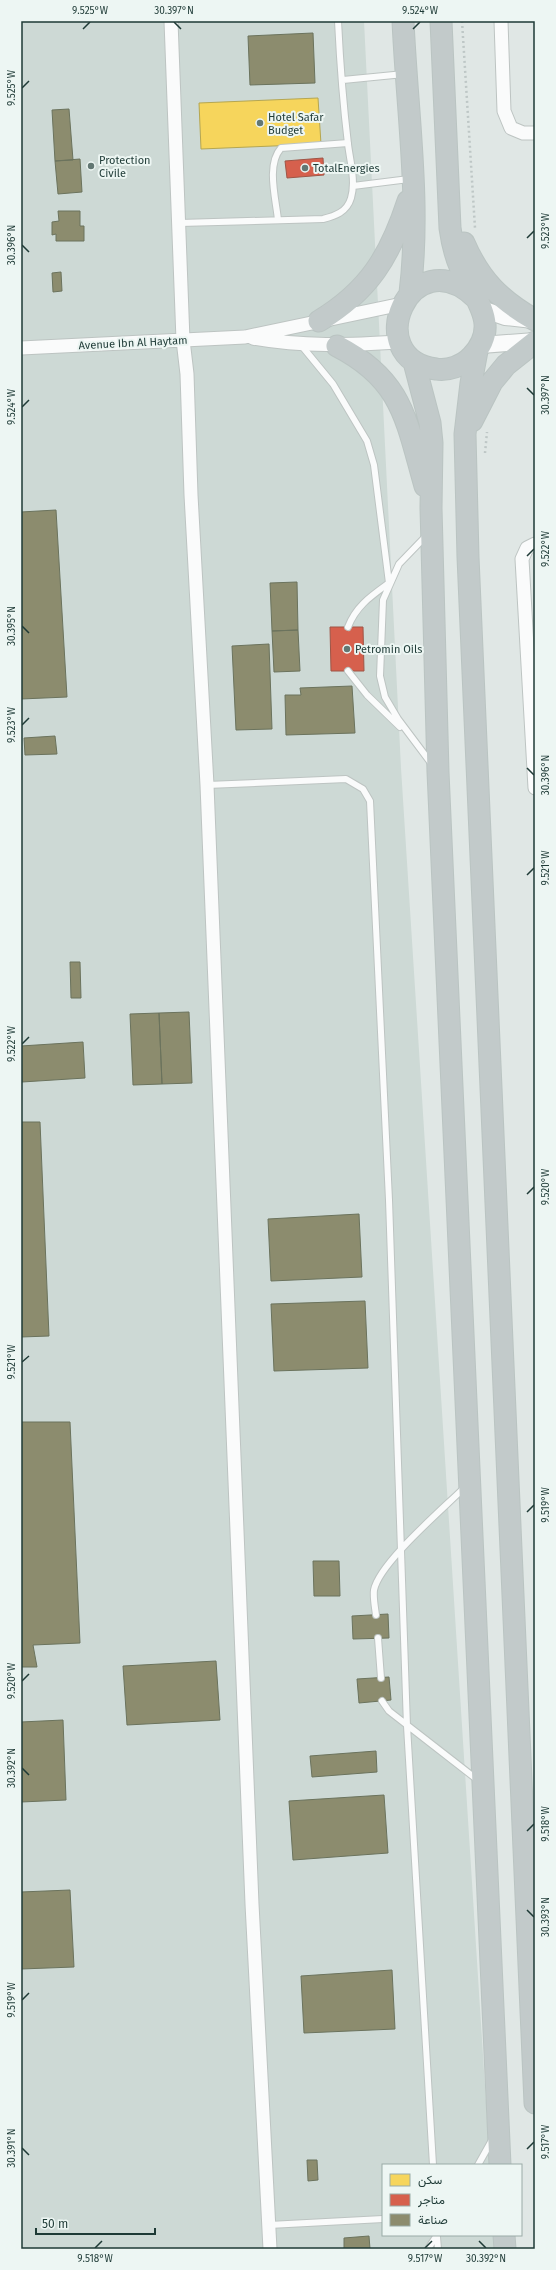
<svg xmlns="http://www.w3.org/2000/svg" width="556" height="2270" font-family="'Fira Sans',Vazirmatn,sans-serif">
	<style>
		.built { fill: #cdd9d5 }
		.homes { fill: #f6d55c; stroke: #b5a651 }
		.shops { fill: #d6604d; stroke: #9f5546 }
		.industry { fill: #8c8c6e; stroke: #6b735d }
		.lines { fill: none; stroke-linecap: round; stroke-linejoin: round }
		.service-casing { stroke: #bdc4c2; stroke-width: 8 }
		.minor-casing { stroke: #bdc4c2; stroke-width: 15 }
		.tertiary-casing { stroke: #bdc4c2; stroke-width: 18 }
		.trunk-casing { stroke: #bac4c2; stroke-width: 23 }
		.path { stroke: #bec7c6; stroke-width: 2.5; stroke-dasharray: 2 3; stroke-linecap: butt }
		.service { stroke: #fafbfb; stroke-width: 6 }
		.minor { stroke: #fafbfb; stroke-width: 13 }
		.tertiary { stroke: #fafbfb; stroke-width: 16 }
		.trunk { stroke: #c2caca; stroke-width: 21 }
		.ticks { fill: none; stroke: #1e3a36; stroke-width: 1.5 }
		.poi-dot { fill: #627773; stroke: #edf6f3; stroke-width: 1.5 }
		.labels { text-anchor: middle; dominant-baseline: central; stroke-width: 4; stroke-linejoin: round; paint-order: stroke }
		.poi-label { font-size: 11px; fill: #1e3a36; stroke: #edf6f3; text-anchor: start }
		.street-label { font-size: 11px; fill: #1e3a36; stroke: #edf6f3 }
		.neatline { fill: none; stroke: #1e3a36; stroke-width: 1.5 }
		.ticks-label { font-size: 10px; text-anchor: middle; fill: #1e3a36 }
	</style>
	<rect width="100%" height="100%" fill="#e0e7e5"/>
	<path class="built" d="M21 21H364L401 768 490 2165H383V2235H494L495 2249H21Z"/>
	<path class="homes" d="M318 98 321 144 201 149 199 103Z"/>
	<path class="shops" d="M323 158 324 175 287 178 285 161Z
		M330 627H363L364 671H331Z"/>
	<path class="industry" d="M313 33 315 83 250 85 248 36Z
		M69 109 73 160 55 161 52 110Z
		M80 159 82 192 58 194 55 161Z
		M58 211H80V226H84V241H56V234L52 235V222L59 221Z
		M61 272 62 291 53 292 52 273Z
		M56 510 67 697 21 699V512Z
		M297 582 298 630 272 631 270 583Z
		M298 630 300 671 274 672 272 631Z
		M269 644 272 729 236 730 232 646Z
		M352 686 355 733 286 735 285 695H301L300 688Z
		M55 736 57 754 25 755 24 738Z
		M70 962H80L81 998H71Z
		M189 1012 192 1083 162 1084 159 1013Z
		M159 1013 162 1084 133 1085 130 1014Z
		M83 1042 85 1078 22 1082 21 1046Z
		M21 1122H40L49 1336 21 1337Z
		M359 1214 362 1277 271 1281 268 1219Z
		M365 1301 368 1368 274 1371 271 1304Z
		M21 1422H70L80 1643 33 1645 37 1667H21Z
		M313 1561H339L340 1596H314Z
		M388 1614 389 1638 353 1639 352 1616Z
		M216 1661 220 1720 127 1725 123 1666Z
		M389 1677 391 1700 359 1703 357 1679Z
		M63 1720 66 1800 21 1802V1722Z
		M376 1751 377 1772 312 1777 310 1756Z
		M384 1795 388 1853 293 1860 289 1801Z
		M70 1890 74 1967 21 1969V1892Z
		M392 1970 395 2029 304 2033 301 1976Z
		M307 2160H317L318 2180 308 2181Z
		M369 2236 370 2249H344V2238Z"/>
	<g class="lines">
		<defs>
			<path id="service" d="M343 80 404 74
				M353 186 409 179
				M278 220C276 199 266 165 281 148L348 143
				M180 223 323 219C335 216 347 212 351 198 356 181 350 161 348 144 343 103 340 62 338 21
				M301 345 333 384 367 441 374 465 389 583C371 596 356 606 348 627
				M427 535 399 564 383 600 380 676 385 697 398 719 431 763
				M348 671 367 695 400 727
				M207 785 346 779 363 789 370 801 389 1200 407 1726 433 2165
				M376 1615C375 1607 373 1598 374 1590 379 1563 444 1508 465 1487
				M378 1638 381 1678
				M382 1701 389 1711 479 1781
				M478 2165 492 2140
				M269 2225 383 2219
				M437 2237 438 2249
				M428 2249 437 2235"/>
			<path id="minor" d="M171 21 183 340 187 374 191 495 207 785 252 1904 270 2249
				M501 21 504 111 511 128 523 133H535
				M253 338C302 347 350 345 400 342
				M21 348 245 337 402 304
				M535 544 527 548 522 559 535 788"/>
			<path id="tertiary" d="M482 309 505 317 533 320
				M481 345 535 341"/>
			<path id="trunk" d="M403 21C407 111 421 203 410 293
				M441 21 450 228C452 242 455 256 461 269 475 299 501 326 472 356 463 366 448 371 436 369 359 359 410 236 476 298
				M464 243C480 280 500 300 535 320
				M319 321C369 291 390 256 408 201
				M337 346C403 380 406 420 425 486
				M477 351 471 383 465 434 468 557 535 2103
				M414 362 430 423 432 443 431 508 438 772 500 2165
				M472 421 492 382 506 365 535 342
				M504 2235 505 2249"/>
		</defs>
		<use href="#service" class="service-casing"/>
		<use href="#minor" class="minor-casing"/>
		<use href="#tertiary" class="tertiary-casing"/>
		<use href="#trunk" class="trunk-casing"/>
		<path class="path" d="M462 21 475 228
			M485 453 487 432"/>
		<use href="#service" class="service"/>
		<use href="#minor" class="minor"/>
		<use href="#tertiary" class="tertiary"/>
		<use href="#trunk" class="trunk"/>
	</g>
	<path class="ticks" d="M174 22 181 29M83 29 90 22M413 29 420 22M22 88 29 81M527 238 534 231M22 245 29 252M527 388 534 395M22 407 29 400M527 556 534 549M22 626 29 633M22 725 29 718M527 768 534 775M527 875 534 868M22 1044 29 1037M527 1194 534 1187M22 1362 29 1356M527 1512 534 1505M22 1681 29 1674M22 1768 29 1775M527 1831 534 1824M527 1910 534 1917M22 2000 29 1993M22 2148 29 2155M527 2149 534 2142M479 2241 486 2248M95 2248 102 2241M425 2248 432 2241"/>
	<g class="poi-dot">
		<circle cx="260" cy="123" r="4"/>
		<circle cx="91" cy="166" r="4"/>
		<circle cx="305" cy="168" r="4"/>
		<circle cx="347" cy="649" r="4"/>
	</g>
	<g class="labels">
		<g class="poi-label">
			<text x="268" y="117">Hotel Safar<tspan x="268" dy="13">Budget</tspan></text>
			<text x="99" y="160">Protection<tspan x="99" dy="13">Civile</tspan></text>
			<text x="313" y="168">TotalEnergies</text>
			<text x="355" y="649">Petromin Oils</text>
		</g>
		<g class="street-label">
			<text transform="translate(133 343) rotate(-3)">Avenue Ibn Al Haytam</text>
		</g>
	</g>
	<rect width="556" height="2270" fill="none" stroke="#edf6f3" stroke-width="44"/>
	<rect x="382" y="2164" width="140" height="72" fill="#edf6f3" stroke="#9aaba7"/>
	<rect x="390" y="2174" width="20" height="12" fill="#f6d55c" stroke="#9aaba7"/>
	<text x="418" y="2184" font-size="12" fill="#1e3a36">سكن</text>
	<rect x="390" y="2194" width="20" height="12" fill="#d6604d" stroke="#9aaba7"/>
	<text x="418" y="2204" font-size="12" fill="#1e3a36">متاجر</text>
	<rect x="390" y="2214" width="20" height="12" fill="#8c8c6e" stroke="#9aaba7"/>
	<text x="418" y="2224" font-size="12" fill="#1e3a36">صناعة</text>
	<path d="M36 2228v6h119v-6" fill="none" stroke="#1e3a36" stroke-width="2"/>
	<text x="42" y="2228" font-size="12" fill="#1e3a36" stroke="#edf6f3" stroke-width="3" paint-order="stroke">50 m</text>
	<rect x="22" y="22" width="512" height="2226" class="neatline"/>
	<g class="ticks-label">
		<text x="90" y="14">9.525°W</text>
		<text x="174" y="14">30.397°N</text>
		<text x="420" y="14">9.524°W</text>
		<text transform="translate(11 88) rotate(-90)" y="4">9.525°W</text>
		<text transform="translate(545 231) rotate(-90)" y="4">9.523°W</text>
		<text transform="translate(11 245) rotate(-90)" y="4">30.396°N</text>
		<text transform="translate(545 395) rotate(-90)" y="4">30.397°N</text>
		<text transform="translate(11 407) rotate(-90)" y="4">9.524°W</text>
		<text transform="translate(545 549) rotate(-90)" y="4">9.522°W</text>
		<text transform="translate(11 626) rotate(-90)" y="4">30.395°N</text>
		<text transform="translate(11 725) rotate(-90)" y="4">9.523°W</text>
		<text transform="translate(545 775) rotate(-90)" y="4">30.396°N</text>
		<text transform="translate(545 868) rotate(-90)" y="4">9.521°W</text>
		<text transform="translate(11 1044) rotate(-90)" y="4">9.522°W</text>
		<text transform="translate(545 1187) rotate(-90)" y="4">9.520°W</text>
		<text transform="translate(11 1362) rotate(-90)" y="4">9.521°W</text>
		<text transform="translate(545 1505) rotate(-90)" y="4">9.519°W</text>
		<text transform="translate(11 1681) rotate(-90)" y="4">9.520°W</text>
		<text transform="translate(11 1768) rotate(-90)" y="4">30.392°N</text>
		<text transform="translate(545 1824) rotate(-90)" y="4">9.518°W</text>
		<text transform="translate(545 1917) rotate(-90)" y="4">30.393°N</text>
		<text transform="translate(11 2000) rotate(-90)" y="4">9.519°W</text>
		<text transform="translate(545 2142) rotate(-90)" y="4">9.517°W</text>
		<text transform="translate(11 2148) rotate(-90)" y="4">30.391°N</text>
		<text x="95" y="2262">9.518°W</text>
		<text x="425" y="2262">9.517°W</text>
		<text x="486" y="2262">30.392°N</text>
	</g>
</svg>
